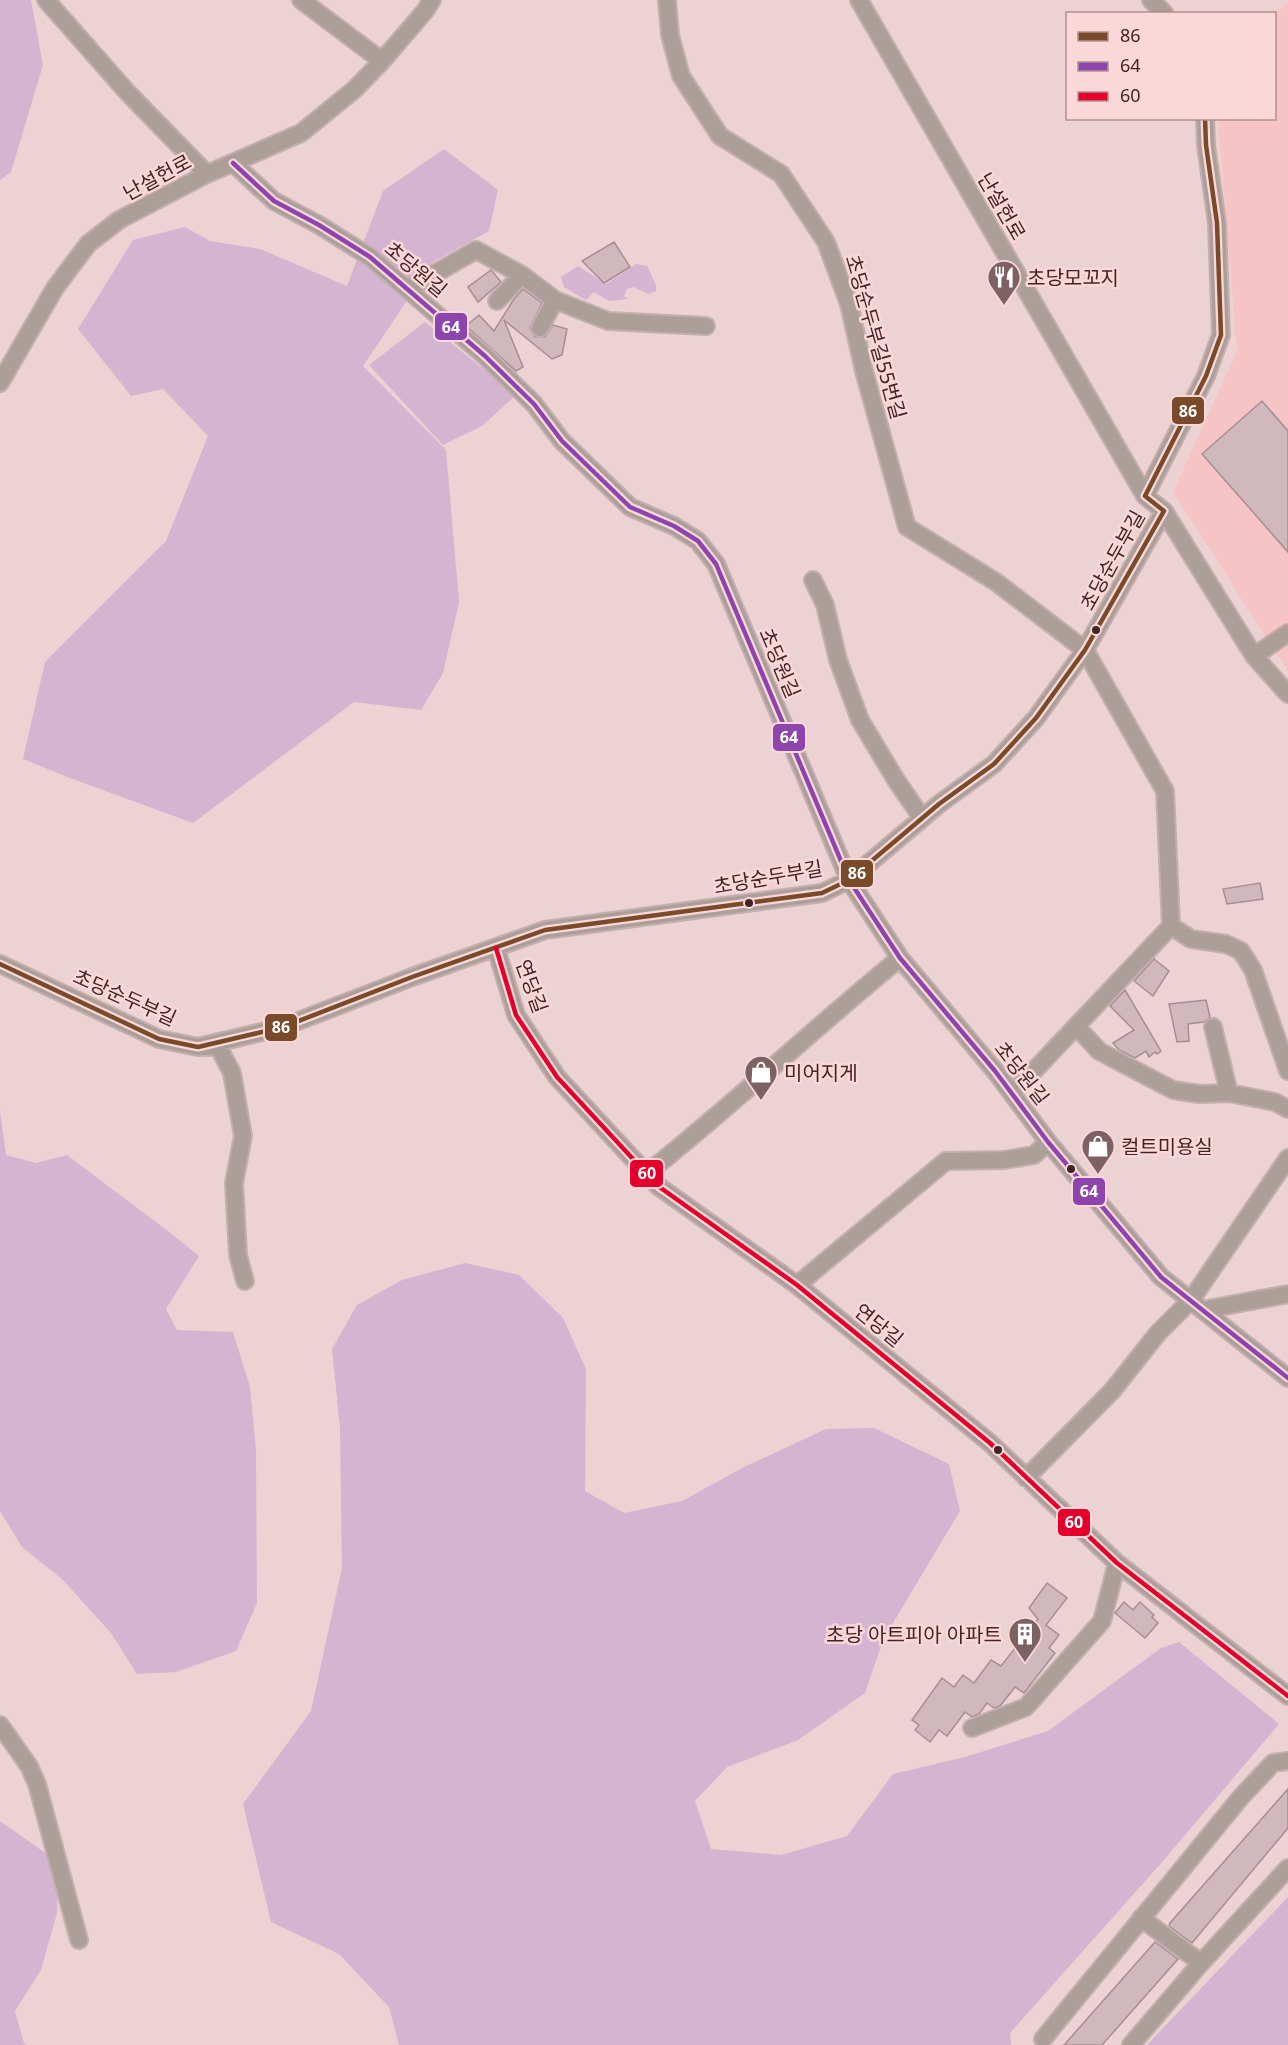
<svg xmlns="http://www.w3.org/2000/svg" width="1288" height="2045" font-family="'Noto Sans','Noto Sans KR',sans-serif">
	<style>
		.built { fill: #f6c4c5 }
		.green { fill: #d4b4d1 }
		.building { fill: #d1b8bd; stroke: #a78e93; stroke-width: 1.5 }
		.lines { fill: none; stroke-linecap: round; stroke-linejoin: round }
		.minor-casing { stroke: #c4aeae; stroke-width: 20 }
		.minor { stroke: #ac9f9a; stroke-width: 16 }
		.bus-1-casing { stroke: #fad8d9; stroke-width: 9 }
		.bus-2-casing { stroke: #fad8d9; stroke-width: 9 }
		.bus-3-casing { stroke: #fad8d9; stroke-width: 9 }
		.bus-1 { stroke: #7a4b2a; stroke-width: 4.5 }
		.bus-2 { stroke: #8e44ad; stroke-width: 4.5 }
		.bus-3 { stroke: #e4002b; stroke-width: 4.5 }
		.bus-dot { fill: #432426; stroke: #fad8d9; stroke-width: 2 }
		.labels { text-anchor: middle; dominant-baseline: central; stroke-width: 5; stroke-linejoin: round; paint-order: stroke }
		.street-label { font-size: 20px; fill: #432426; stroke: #fad8d9 }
		.poi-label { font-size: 20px; fill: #432426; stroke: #fad8d9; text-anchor: start }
		.line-badge { stroke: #fad8d9; stroke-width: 2 }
		.badge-label { font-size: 16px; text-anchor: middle; font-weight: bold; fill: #fff }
	</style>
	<rect width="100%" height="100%" fill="#ecd2d2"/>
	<path class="built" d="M1288 2V671L1173 492 1237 351 1218 119 1274 118V14Z"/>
	<path class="green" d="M0 0H31L43 65 11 172 0 180Z
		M444 149 498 190 489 231 433 262 363 366 446 450 459 602 443 673 421 710 354 702 193 823 70 778 23 759 45 662 166 541 208 436 163 389 131 396 78 329 133 240 185 227 210 241 260 249 347 286 383 191Z
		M636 264 647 266 656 285V291L649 294 633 287 627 289 624 296 628 299 609 301 594 292 586 300 564 287 561 277 578 266 606 284Z
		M425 322 516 395 482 426 443 445 369 365Z
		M0 1111 6 1155 36 1163 67 1155 173 1235 199 1256 166 1309 177 1330 233 1332 250 1387 256 1450 257 1603 236 1651 176 1672 137 1674 111 1633 63 1580 22 1547 0 1511Z
		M465 1263 519 1275 563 1318 586 1369 585 1491 624 1513 682 1501 744 1467 826 1429 874 1428 949 1464 960 1511 884 1638 865 1693 798 1740 727 1767 695 1801 711 1849 781 1855 847 1836 893 1774 965 1757 1048 1731 1161 1648 1179 1642 1279 1724 1163 1861 1010 2033 1011 2045H399L389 2007 339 1954 271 1922 243 1804 311 1711 342 1568 340 1428 332 1349 357 1305 402 1280Z
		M0 1821 58 1862 57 1913 41 1970 15 2011 24 2043 26 2045H0Z
		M1288 1897V2045H1147Z"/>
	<path class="building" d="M614 242 630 267 604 283 582 261Z
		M491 270 501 282 478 302 468 287Z
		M523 289 542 303 530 328 535 337H545L553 325 567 329 562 355 552 359 504 320 523 367 516 371 466 326 479 315 494 331 514 299Z
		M1262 401 1288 431V552L1202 454Z
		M1260 883 1263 899 1227 904 1223 889Z
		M1154 959 1169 971 1153 996 1134 981Z
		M1125 990 1161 1051 1157 1054 1155 1052 1149 1057 1146 1051 1135 1058 1119 1050 1113 1043 1134 1030 1110 1006Z
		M1206 1000 1210 1017 1204 1022 1188 1024 1189 1041 1177 1042 1169 1004Z
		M1047 1583 1067 1598 1046 1625 1059 1635 1049 1648 1055 1653 1024 1693 1015 1687 1000 1706 994 1708 987 1703 979 1714 972 1717 965 1712 947 1736 939 1730 930 1742 915 1730 919 1725 912 1720 942 1678 954 1687 963 1675 974 1683 991 1660 1001 1666 1038 1619 1029 1608Z
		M1124 1602 1133 1610 1140 1602 1154 1615 1152 1617 1158 1623 1145 1638 1115 1613Z
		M1288 1789V1828L1192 1943 1169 1926 1170 1923Z
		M1155 1942 1178 1959 1102 2045H1064Z"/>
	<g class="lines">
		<defs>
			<path id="minor" d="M46 0 128 93 207 174
				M301 0 382 61
				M667 0 670 35 681 76 720 136 781 174 826 242 849 304 864 371 907 527 996 582 1085 650 1165 791 1171 926 1191 939 1226 944 1241 951 1253 970 1288 1071
				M859 0 1145 496
				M1151 0 1165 14
				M233 163 274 201 319 225 370 257 485 356 534 404 562 441 630 507 674 526 698 541 716 564 849 880 900 958 995 1071 1048 1142 1161 1277 1288 1378
				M408 289 476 250 522 275 555 300 608 321 706 326
				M497 301 522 275
				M540 328 555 300
				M0 383 55 288 88 244 119 220 159 199 207 174 301 133 355 89 382 61 425 11 432 0
				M1164 511 1254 656 1288 694
				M813 580 825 605 838 660 860 720 896 780 922 818
				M1254 656 1288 633
				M496 948 516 1015 557 1077 658 1186 797 1285 990 1443 1117 1563 1288 1696
				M0 964 159 1039 198 1047 283 1027 412 977 545 930 822 893 849 880 939 804 994 764 1036 718 1085 650 1164 511 1145 496 1206 376 1221 335 1217 223 1206 145 1205 118
				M1076 1026 1099 1051 1173 1090 1199 1094 1229 1093 1275 1102 1288 1109
				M1213 1027 1229 1093
				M205 1047 218 1046 232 1073 243 1136 234 1183 238 1255 245 1281
				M1012 1094 1171 926
				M646 1174C733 1105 814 1028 900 958
				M797 1285 946 1161 1004 1160 1034 1155 1048 1142
				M1203 1310 1288 1294
				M1026 1478 1112 1391 1158 1333 1191 1300 1288 1158
				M0 1725 29 1766 37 1784 79 1940
				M972 1728 1026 1707 1102 1621 1117 1563
				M1141 1918 1201 1963 1288 1868
				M1043 2039 1241 1797 1273 1763 1288 1761
				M1131 2045 1201 1963"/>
		</defs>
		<use href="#minor" class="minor-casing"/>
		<use href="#minor" class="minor"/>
		<defs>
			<path id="bus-1" d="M0 964 159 1039 198 1047 283 1027 412 977 545 930 822 893 849 880 939 804 994 764 1036 718 1085 650 1164 511 1145 496 1206 376 1221 335 1217 223 1206 145 1205 118"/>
			<path id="bus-2" d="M233 163 274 201 319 225 370 257 485 356 534 404 562 441 630 507 674 526 698 541 716 564 849 880 900 958 995 1071 1048 1142 1161 1277 1288 1378"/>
			<path id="bus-3" d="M496 948 516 1015 557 1077 658 1186 797 1285 990 1443 1117 1563 1288 1696"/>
		</defs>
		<use href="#bus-1" class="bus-1-casing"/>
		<use href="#bus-2" class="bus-2-casing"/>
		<use href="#bus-3" class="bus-3-casing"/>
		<use href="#bus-1" class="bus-1"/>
		<use href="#bus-2" class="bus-2"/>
		<use href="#bus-3" class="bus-3"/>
	</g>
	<defs>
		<symbol id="restaurant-pin" viewBox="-11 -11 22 30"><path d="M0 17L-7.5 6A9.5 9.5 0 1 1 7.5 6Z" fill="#7e6162" stroke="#fad8d9"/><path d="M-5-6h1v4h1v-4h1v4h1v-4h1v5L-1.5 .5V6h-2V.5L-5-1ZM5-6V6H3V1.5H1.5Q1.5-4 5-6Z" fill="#fff"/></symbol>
		<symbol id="shop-pin" viewBox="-11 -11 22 30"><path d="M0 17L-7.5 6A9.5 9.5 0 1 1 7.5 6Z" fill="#7e6162" stroke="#fad8d9"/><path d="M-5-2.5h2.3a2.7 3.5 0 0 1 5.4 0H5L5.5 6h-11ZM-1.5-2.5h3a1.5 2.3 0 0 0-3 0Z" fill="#fff"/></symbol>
		<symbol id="building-pin" viewBox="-11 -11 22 30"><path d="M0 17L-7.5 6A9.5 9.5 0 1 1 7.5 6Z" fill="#7e6162" stroke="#fad8d9"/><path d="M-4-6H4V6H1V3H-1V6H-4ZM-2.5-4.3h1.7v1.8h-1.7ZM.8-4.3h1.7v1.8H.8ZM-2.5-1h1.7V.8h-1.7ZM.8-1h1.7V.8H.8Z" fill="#fff"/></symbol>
	</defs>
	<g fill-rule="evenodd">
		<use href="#restaurant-pin" x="985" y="258" width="38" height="52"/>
		<use href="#shop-pin" x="742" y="1053" width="38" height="52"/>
		<use href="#shop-pin" x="1079" y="1127" width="38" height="52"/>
		<use href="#building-pin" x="1006" y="1615" width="38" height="52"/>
	</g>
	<g class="bus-dot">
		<circle cx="1096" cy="630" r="5"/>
		<circle cx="749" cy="903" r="5"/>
		<circle cx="1071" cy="1169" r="5"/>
		<circle cx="998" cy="1450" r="5"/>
	</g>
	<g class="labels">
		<g class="street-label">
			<text transform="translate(157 177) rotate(-28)">난설헌로</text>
			<text transform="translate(1002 206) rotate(60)">난설헌로</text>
			<text transform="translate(416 269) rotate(40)">초당원길</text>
			<text transform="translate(876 337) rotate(74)">초당순두부길55번길</text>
			<text transform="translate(1112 560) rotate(-61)">초당순두부길</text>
			<text transform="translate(780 663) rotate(67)">초당원길</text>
			<text transform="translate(768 877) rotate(-10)">초당순두부길</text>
			<text transform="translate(532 986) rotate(70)">연당길</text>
			<text transform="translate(125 997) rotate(24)">초당순두부길</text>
			<text transform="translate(1022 1073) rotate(52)">초당원길</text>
			<text transform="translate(879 1325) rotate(39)">연당길</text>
		</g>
		<g class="poi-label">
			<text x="1027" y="277">초당모꼬지</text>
			<text x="784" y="1072">미어지게</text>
			<text x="1121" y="1146">컬트미용실</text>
			<text x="1002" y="1634" text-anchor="end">초당 아트피아 아파트</text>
		</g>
	</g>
	<g class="line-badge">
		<rect x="434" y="312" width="34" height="29" rx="6" fill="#8e44ad"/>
		<rect x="1171" y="396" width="34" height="29" rx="6" fill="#7a4b2a"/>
		<rect x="772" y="723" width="34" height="29" rx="6" fill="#8e44ad"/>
		<rect x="840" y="859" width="34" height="29" rx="6" fill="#7a4b2a"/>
		<rect x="264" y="1013" width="34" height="29" rx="6" fill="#7a4b2a"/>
		<rect x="629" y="1159" width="35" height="29" rx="6" fill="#e4002b"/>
		<rect x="1072" y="1177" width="34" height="29" rx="6" fill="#8e44ad"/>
		<rect x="1057" y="1508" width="34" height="29" rx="6" fill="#e4002b"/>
	</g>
	<g class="badge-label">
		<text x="451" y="333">64</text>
		<text x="1188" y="417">86</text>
		<text x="789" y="743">64</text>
		<text x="857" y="879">86</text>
		<text x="281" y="1033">86</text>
		<text x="647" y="1179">60</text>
		<text x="1089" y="1197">64</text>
		<text x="1074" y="1528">60</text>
	</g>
	<rect x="1066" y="12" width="210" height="108" fill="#fad8d9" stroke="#b19091" stroke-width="1.5"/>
	<rect x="1078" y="32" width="30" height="9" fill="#7a4b2a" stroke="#b19091" stroke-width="1.5"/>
	<text x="1120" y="42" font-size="18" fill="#432426">86</text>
	<rect x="1078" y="62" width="30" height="9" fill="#8e44ad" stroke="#b19091" stroke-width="1.5"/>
	<text x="1120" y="72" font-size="18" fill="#432426">64</text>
	<rect x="1078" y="92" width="30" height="9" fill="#e4002b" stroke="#b19091" stroke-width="1.5"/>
	<text x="1120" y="102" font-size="18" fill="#432426">60</text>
</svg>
